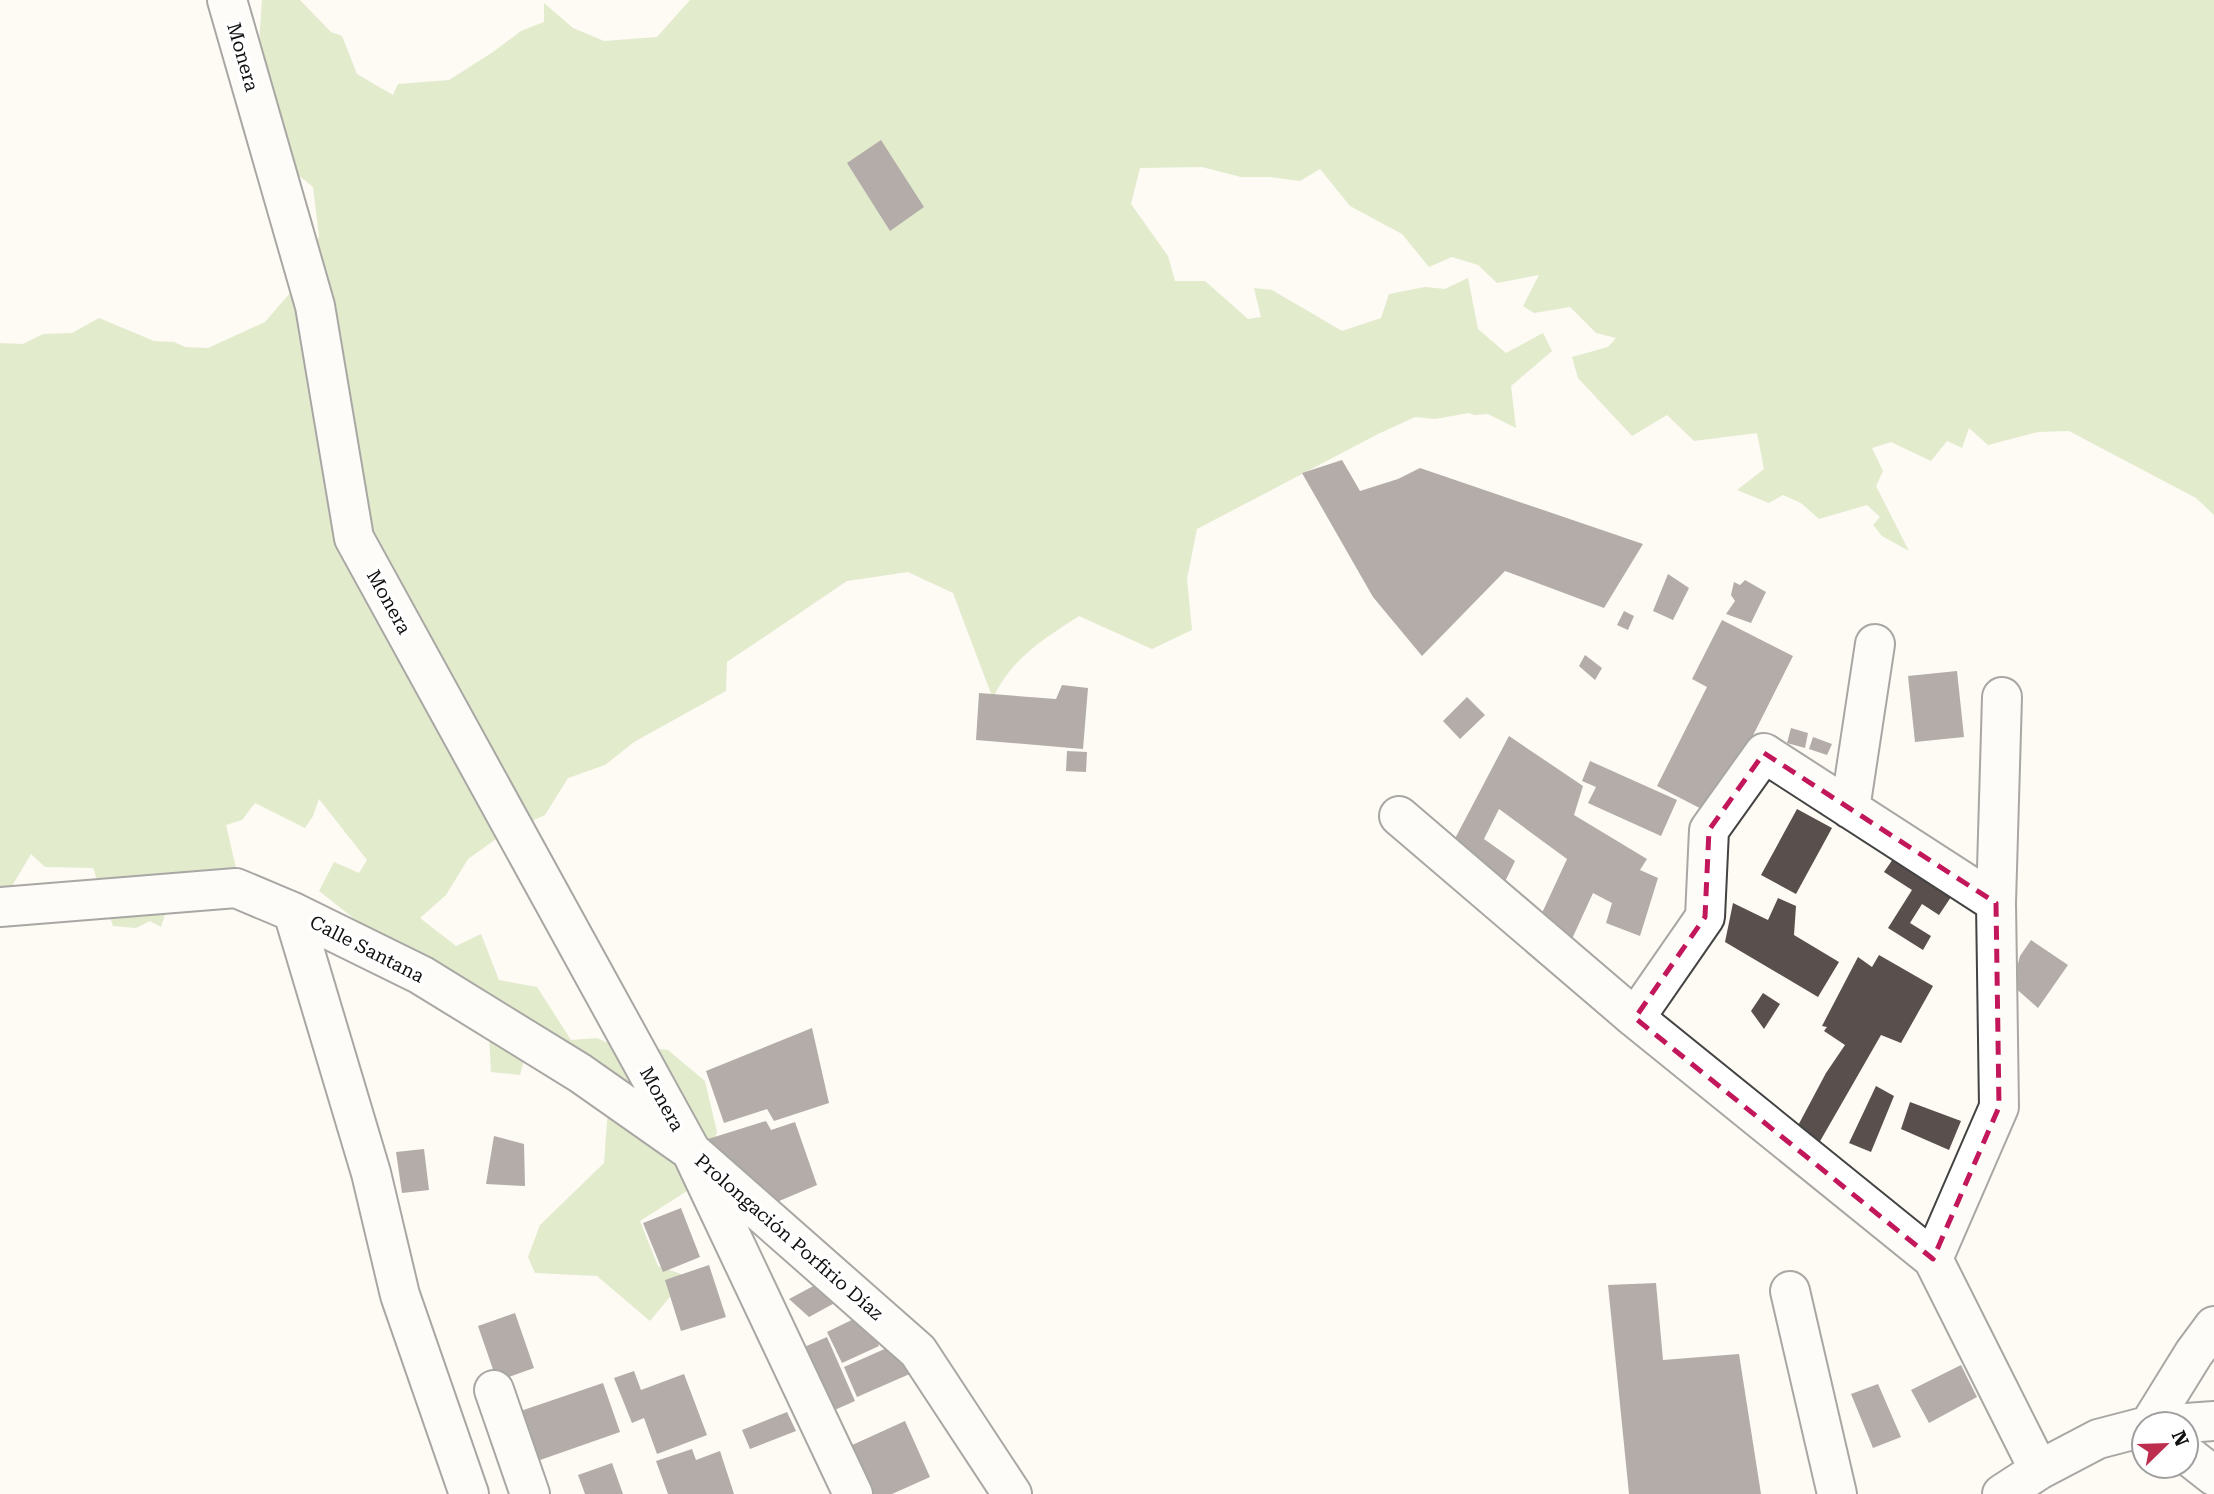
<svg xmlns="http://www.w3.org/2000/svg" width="2214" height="1494" font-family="'Roboto Serif',serif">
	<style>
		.forest { fill: #c3d99e }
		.building { fill: #594f4d }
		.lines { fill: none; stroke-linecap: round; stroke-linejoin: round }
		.minor-casing { stroke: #434343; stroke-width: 42 }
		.minor { stroke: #fff; stroke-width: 38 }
		.marked { fill: none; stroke: #c2185b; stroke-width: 5; stroke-dasharray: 14 9; stroke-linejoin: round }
		.labels { text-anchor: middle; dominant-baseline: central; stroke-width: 7; stroke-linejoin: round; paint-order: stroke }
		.street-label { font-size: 19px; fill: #101010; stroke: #fff }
	</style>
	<rect width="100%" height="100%" fill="#fefaf4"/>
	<path class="forest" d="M262 0H300L331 32 342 36 357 74 393 95 398 84 449 80 493 52 521 31 544 22V3L573 28 604 41 657 37 690 0H2214V515L2196 498 2069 431 2038 432 1988 445 1969 428 1962 448 1947 441 1931 461 1891 442 1872 448 1883 471 1876 486 1909 551 1882 536 1873 525 1880 517 1867 505 1819 519 1801 503 1783 495 1769 503 1737 490 1764 469 1757 433 1694 441 1667 415 1632 436 1578 378 1572 357 1608 347 1616 338 1596 333 1570 307 1534 313 1523 306 1539 275 1497 283 1478 265 1452 257 1429 267 1402 234 1350 206 1320 169 1300 181 1270 177H1241L1202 167 1140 168 1131 204 1168 256 1175 281H1205L1248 319 1261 317 1254 288 1272 290 1342 331 1381 318 1389 294 1425 287 1445 289 1468 278 1478 329 1506 353 1543 333 1552 351 1511 386 1516 428 1488 414 1474 415 1469 413 1435 419 1415 417 1378 434 1197 529 1187 579 1192 630 1152 649 1079 616C1045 638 1009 660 993 699L953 593 908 572 847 581 727 662 726 691 634 742 605 765 568 778 545 815 503 834 468 859 446 895 420 918 456 946 481 934 499 980 537 987 571 1040 597 1038 608 1043 668 1050 705 1081 717 1132 698 1184 640 1221 658 1266 687 1276 650 1321 597 1276 535 1273 528 1257 540 1225 604 1163 608 1107 524 1060 520 1075 491 1072 489 1036 472 1004 394 982 357 921 319 891 334 862 359 873 367 860 319 799 313 816 305 828 255 803 242 820 226 825 236 868 212 877 177 911 165 915 161 927 150 921 136 928 113 926 93 868 45 867 31 854 12 886 6 902 0 907V343L23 344 43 334 72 333 99 318 154 341 174 342 185 347 208 348 265 322 303 278 319 236 313 187 282 162 252 161 261 143 256 90Z"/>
	<path class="building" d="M881 140 924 207 890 231 847 163Z
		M1342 460 1360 491 1398 479 1420 468 1643 544 1604 608 1505 571 1422 656 1373 597 1302 473Z
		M1668 574 1689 588 1673 620 1653 611Z
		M1745 580 1766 592 1751 623 1726 614 1735 601 1731 595 1734 582 1740 585Z
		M1624 611 1634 616 1628 630 1617 625Z
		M1722 620 1793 656 1713 815 1657 786 1707 687 1692 679Z
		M1585 655 1602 668 1595 680 1579 666Z
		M1957 671 1964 737 1915 742 1908 676Z
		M1062 685 1088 688 1083 749 976 740 979 693 1056 699Z
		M1467 697 1485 715 1460 739 1443 721Z
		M1791 728 1808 733 1805 748 1787 743Z
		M1509 736 1583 786 1574 815 1647 859 1640 870 1658 878 1640 936 1606 923 1612 903 1593 893 1566 952 1536 926 1567 859 1499 809 1484 839 1515 861 1499 894 1449 850Z
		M1813 737 1832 744 1827 755 1809 749Z
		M1067 751 1087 752 1086 772 1066 771Z
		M1590 761 1677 800 1661 836 1588 803 1596 787 1582 781Z
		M1797 809 1832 828 1796 894 1761 875Z
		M1893 859 1951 897 1939 915 1922 904 1910 923 1931 936 1923 950 1888 928 1912 890 1884 872Z
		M1778 898 1796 906 1794 935 1839 962 1818 997 1725 942 1733 903 1768 920Z
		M2031 940 2068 965 2038 1008 2012 985 2020 956Z
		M1879 955 1933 986 1901 1043 1881 1035 1815 1150 1793 1135 1826 1073 1845 1045 1824 1031 1827 1027 1822 1026 1858 957 1872 967Z
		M1763 993 1780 1004 1764 1029 1751 1011Z
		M812 1028 829 1103 774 1121 767 1109 724 1123 706 1071Z
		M1876 1086 1894 1096 1871 1152 1849 1143Z
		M1910 1102 1961 1121 1949 1150 1901 1129Z
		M766 1121 771 1130 795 1122 817 1185 753 1212 708 1139Z
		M494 1136 524 1144 525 1186 486 1184Z
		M424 1149 429 1190 402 1193 396 1152Z
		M681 1208 700 1257 663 1272 643 1223Z
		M709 1265 726 1317 681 1331 665 1280Z
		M819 1283 842 1299 809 1317 789 1299Z
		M1656 1283 1663 1360 1739 1354 1761 1494H1629L1608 1285Z
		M515 1313 534 1368 497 1381 478 1326Z
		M864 1314 879 1346 842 1363 827 1332Z
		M827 1337 855 1401 821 1416 793 1352Z
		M889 1347 912 1373 857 1397 844 1367Z
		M1961 1365 1977 1397 1929 1423 1911 1390Z
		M634 1371 641 1390 684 1374 707 1435 657 1454 644 1418 632 1423 614 1378Z
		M603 1383 620 1432 523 1466 506 1416Z
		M1878 1384 1901 1437 1873 1448 1851 1394Z
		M787 1412 796 1431 750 1449 742 1430Z
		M905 1421 930 1477 892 1494H858L839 1451Z
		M692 1449 696 1460 720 1451 734 1494H668L656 1461Z
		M612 1463 623 1494H585L578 1475Z"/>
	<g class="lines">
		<defs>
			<path id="minor" d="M227 0 315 306 354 538 691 1151 853 1494
				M1850 809 1875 644
				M1399 816 1635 1018 1933 1259 2039 1470
				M0 907 236 888 293 912 421 975 580 1073 691 1151 918 1351 1012 1494
				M293 912 371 1173 400 1295 469 1494
				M1635 1018 1705 917 1709 830 1764 753 1996 903
				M1933 1259 1999 1107 1996 903 2002 697
				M1790 1291 1837 1494
				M494 1390 530 1494
				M2150 1424 2194 1353 2214 1326
				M2173 1424 2214 1421
				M2186 1454 2214 1476
				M2002 1494 2039 1470 2098 1439 2144 1427"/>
		</defs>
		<use href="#minor" class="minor-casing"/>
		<use href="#minor" class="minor"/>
	</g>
	<path d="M0 0H2214V1494H0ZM1764 753 1996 903 1999 1107 1933 1259 1635 1018 1705 917 1709 830Z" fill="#fefaf4" fill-opacity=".55" fill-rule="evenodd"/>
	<path class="marked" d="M1764 753 1996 903 1999 1107 1933 1259 1635 1018 1705 917 1709 830Z"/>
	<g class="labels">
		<g class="street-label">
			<text transform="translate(243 57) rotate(74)">Monera</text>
			<text transform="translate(389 602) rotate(61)">Monera</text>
			<text transform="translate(367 949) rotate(27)">Calle Santana</text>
			<text transform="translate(662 1099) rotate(61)">Monera</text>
			<text transform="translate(789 1237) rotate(41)">Prolongación Porfirio Díaz</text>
		</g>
	</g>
	<g transform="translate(2165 1445) rotate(67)"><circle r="33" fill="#ffffff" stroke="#9f9f9f" stroke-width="2"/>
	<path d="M0-5L12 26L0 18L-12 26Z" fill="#bc2d4e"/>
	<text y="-10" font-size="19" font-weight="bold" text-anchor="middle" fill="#101010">N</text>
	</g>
</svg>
